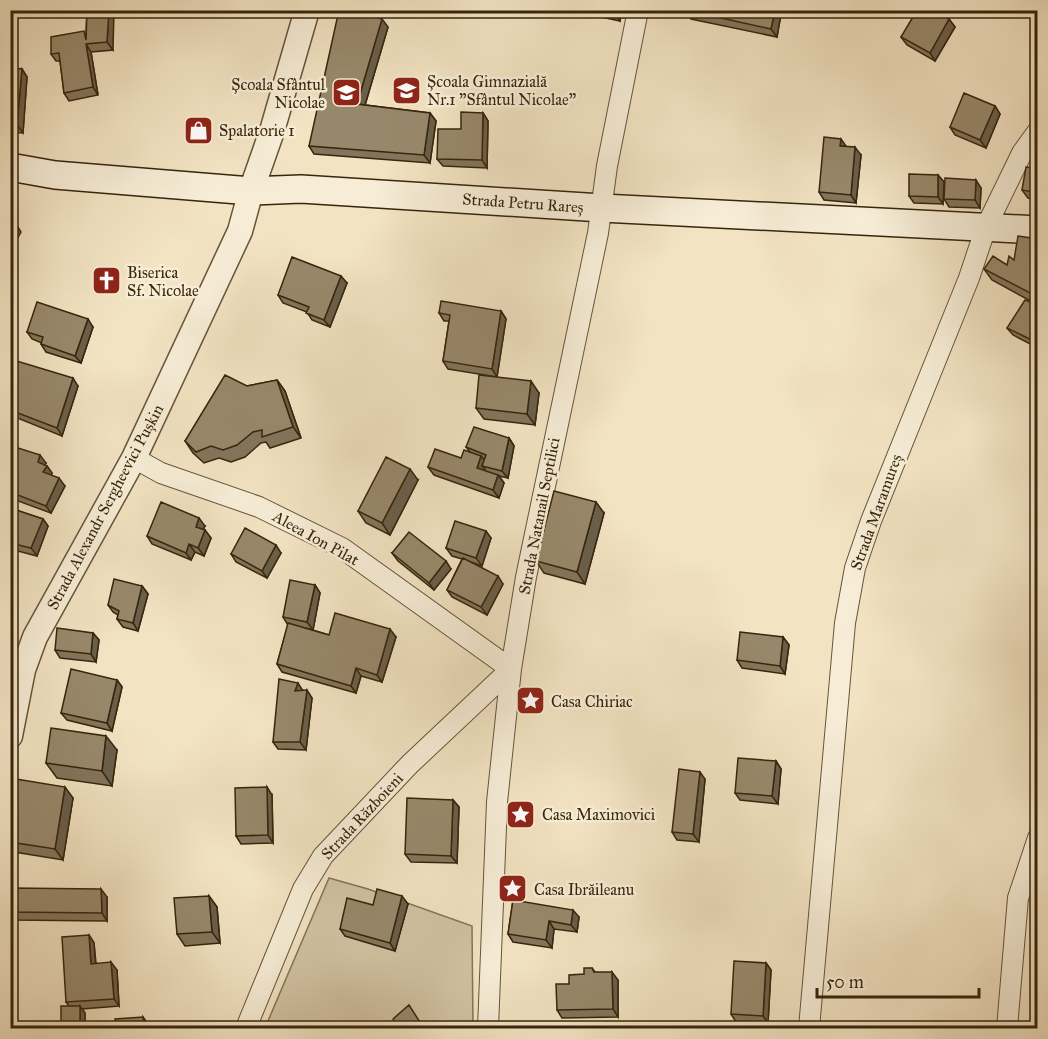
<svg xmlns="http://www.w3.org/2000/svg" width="1048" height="1039" font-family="'IM FELL Great Primer',serif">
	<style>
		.green { fill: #d2c3a3; stroke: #847458; stroke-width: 1.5 }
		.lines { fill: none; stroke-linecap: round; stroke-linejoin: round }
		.minor-casing { stroke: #66543a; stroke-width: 22 }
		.tertiary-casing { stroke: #66543a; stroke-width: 27 }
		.secondary-casing { stroke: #37250c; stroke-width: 30 }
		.minor { stroke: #f7edd7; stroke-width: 20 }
		.tertiary { stroke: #f7edd7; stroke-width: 24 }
		.secondary { stroke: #f7edd7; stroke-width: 27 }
		.wall { fill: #83755c; stroke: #37250c; stroke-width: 1.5 }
		.shaded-wall { fill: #6a5f4b; stroke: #37250c; stroke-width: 1.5 }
		.building { fill: #98886b; stroke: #37250c; stroke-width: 1.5 }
		.labels { text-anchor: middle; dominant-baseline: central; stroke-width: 5; stroke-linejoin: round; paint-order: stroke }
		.poi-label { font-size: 16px; fill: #37250c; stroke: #f7edd7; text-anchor: start }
		.street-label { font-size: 16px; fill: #37250c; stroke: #f7edd7 }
	</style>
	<rect width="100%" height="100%" fill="#f2e3c2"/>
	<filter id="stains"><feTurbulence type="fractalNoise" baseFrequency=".00333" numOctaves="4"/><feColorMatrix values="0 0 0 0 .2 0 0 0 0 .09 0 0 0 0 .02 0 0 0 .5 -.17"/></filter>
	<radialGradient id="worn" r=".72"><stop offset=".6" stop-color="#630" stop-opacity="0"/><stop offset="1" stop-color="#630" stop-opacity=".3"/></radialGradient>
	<path class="green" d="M329 878 368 889 472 926 473 1028H265Z"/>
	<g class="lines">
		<defs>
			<path id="minor" d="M134 458 161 473 259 507 342 548 511 669 410 764 323 856 303 889 246 1028
				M488 1028 497 802 511 669 526 577 598 233 607 166 638 10
				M809 1028 845 623 855 568 871 521 969 278 986 227 1022 153 1038 131
				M1007 1028 1018 898 1038 838"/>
			<path id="tertiary" d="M10 736 23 670 35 637 134 458 240 231 251 191 272 131 307 10"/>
			<path id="secondary" d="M10 167 55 175 251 191 301 189 602 208 1038 230"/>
		</defs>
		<use href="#minor" class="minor-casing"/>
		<use href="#tertiary" class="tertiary-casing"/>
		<use href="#secondary" class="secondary-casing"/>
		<use href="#minor" class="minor"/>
		<use href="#tertiary" class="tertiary"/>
		<use href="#secondary" class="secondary"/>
	</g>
	<path class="wall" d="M87 10 113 50 91 52 98 95 69 101 64 93 60 61H56L51 54 86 34Z
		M577 10H622L620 21 579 12Z
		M685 10H779L781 14 777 37 691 19Z
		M967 10H982L980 16Z
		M949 19 955 27 935 61 907 45 901 37Z
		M388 27 365 105 430 113 436 121 430 163 314 154 309 146Z
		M10 68 22 69 27 77 23 133 10 132Z
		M995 106 1000 114 986 148 955 135 950 127Z
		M483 113 488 121 487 168 443 166 437 159 461 129Z
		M861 155 856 203 824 200 819 192Z
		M1038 169V200L1028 198 1022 190Z
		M938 175 944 182 943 204 914 203 909 196Z
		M981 188 980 208 949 207 944 199Z
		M1038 239V305L992 280 984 269 1007 265Z
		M347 283 330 327 312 320 307 312 283 303 278 295Z
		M1038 305V348L1013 335 1007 328Z
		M501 311 506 319 497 377 448 369 443 361 449 321H444L439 313Z
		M93 327 81 363 46 352 41 344 42 343 32 339 27 332Z
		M10 359 78 386 62 436 10 415Z
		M277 380 285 391 301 438 270 448 266 442 261 443 245 457 231 462 219 458 204 463 193 453 185 441 247 386Z
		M539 393 535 425 484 419 476 408Z
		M509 438 514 446 508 478 499 476 504 483 499 498 434 475 428 467 461 458 470 452 466 447Z
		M46 463 45 465 47 466 52 473 51 475 65 486 51 513 10 498V464Z
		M418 480 390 535 366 523 358 511Z
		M10 508 43 519 48 526 37 556 10 549Z
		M604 513 585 584 544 573 536 561Z
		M205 526 203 529 205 530 211 538 204 556 195 552 191 560 152 544 147 536Z
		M491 538 482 566 471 562 503 584 487 615 452 597 447 590 462 559 452 556 446 548Z
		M281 553 267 578 236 562 231 554Z
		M392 553 451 569 434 590 398 561Z
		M315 585 320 593 313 630 306 628 329 635 396 637 382 682 361 676 356 693 282 672 277 664 288 625 283 617Z
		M142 586 148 594 138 631 123 627 117 619 118 615 113 612 108 605Z
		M93 633 99 640 96 662 60 658 55 650Z
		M783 637 789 645 785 674 742 668 737 660Z
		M117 680 122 687 112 731 67 720 61 713Z
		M303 690 312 698 306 750 278 749 273 742Z
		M117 750 112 786 57 778 46 763Z
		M776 761 781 769 778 804 740 800 735 793Z
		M705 779 699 842 677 840 672 832Z
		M272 795 273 843 241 844 236 836Z
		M73 798 63 860 14 852 10 848V810Z
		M453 800 459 807 457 863 411 862 405 854Z
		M10 888 107 897V921L10 920Z
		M209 896 217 907 220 943 185 946 177 934Z
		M513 900 579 917 577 932 554 929 552 948 513 942 508 934Z
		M408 904 395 951 345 936 340 929 373 905Z
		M89 935 94 943 96 963 117 970 119 1006 82 1009 85 1013V1029H61L69 1006 66 1002Z
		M766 963 771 970 768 1023 736 1022 731 1014Z
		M592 968 595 972 618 980V1017L562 1018 557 1010 569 984 584 974Z"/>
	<path class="shaded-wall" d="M109 10H114L113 50 107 42Z
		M613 10H622L620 21Z
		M775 10H779L781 14 777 37 771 29Z
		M976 10H982L980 16Z
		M382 19 388 27 363 112 357 104Z
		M949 19 955 27 935 61 930 53Z
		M86 44 91 52 98 95 93 87Z
		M22 69 27 77 23 133 17 125Z
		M995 106 1000 114 986 148 980 140Z
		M430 113 436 121 430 163 424 155Z
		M483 113 488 121 487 168 482 160Z
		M841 139 846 146H840Z
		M855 147 861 155 856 203 851 195Z
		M938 175 944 182 943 204 938 197Z
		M976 180 981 188 980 208 975 200Z
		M16 224 21 232 10 252V234Z
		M341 276 347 283 330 327 324 320Z
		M501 311 506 319 497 377 492 369Z
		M88 319 93 327 81 363 75 356Z
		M73 378 78 386 62 436 57 428Z
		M277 380 285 391 301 438 293 427Z
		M531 381 539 393 535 425 527 414Z
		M509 438 514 446 508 478 502 471Z
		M40 455 46 463 43 469 38 462Z
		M481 456 487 463 482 466 485 469 482 476 477 468Z
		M47 466 52 473 49 480 43 472Z
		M410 469 418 480 390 535 382 523Z
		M498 475 504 483 499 498 493 490Z
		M59 478 65 486 51 513 46 506Z
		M596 502 604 513 585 584 577 572Z
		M199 518 205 526 201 534 196 527Z
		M43 519 48 526 37 556 31 548Z
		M205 530 211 538 204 556 198 548Z
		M486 531 491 538 482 566 476 558Z
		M189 544 195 552 191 560 186 553Z
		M276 545 281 553 267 578 262 571Z
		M446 561 451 569 434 590 429 583Z
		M498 576 503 584 487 615 481 607Z
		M315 585 320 593 313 630 307 622Z
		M142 586 148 594 138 631 133 623Z
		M390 629 396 637 382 682 377 675Z
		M93 633 99 640 96 662 91 654Z
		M783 637 789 645 785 674 780 666Z
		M356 668 361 676 356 693 351 686Z
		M117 680 122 687 112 731 107 723Z
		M298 683 303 691H295Z
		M307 690 312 698 306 750 300 742Z
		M106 736 117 750 112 786 102 771Z
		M776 761 781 769 778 804 772 796Z
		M700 772 705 779 699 842 693 834Z
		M65 787 73 798 63 860 55 849Z
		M267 787 272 795 273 843 268 835Z
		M453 800 459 807 457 863 451 856Z
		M101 889 107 897V921L102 913Z
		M209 896 217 907 220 943 212 932Z
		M402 896 408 904 395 951 390 943Z
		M573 910 579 917 577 932 571 925Z
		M549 921 554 929 552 948 546 940Z
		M89 935 94 943 96 972 91 964Z
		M111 962 117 970 119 1006 114 999Z
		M766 963 771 970 768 1023 763 1016Z
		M612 972 618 980V1017L613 1009Z
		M80 1006 85 1013V1029H80Z
		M143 1017 146 1021V1029H144Z"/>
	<path class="building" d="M87 10H109L107 42 86 44 93 87 64 93 59 53 51 54V37L84 31 86 40Z
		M339 10H354L382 19 357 104 430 113 424 155 309 146Z
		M685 10H775L771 29Z
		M917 10H935L949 19 930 53 901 37Z
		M10 68 22 69 17 125 10 124Z
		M964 93 995 106 980 140 950 127Z
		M461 112 483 113 482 160 437 159 438 129H461Z
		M824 137 841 139 840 146 855 147 851 195 819 192Z
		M1026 167 1038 169V193L1022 190Z
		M909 174 938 175V197L909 196Z
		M945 178 976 180 975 200 944 199Z
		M10 222 16 224 10 234Z
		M1018 236 1038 239V297L984 269 993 256 1007 265 1009 256 1014 260Z
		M292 257 341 276 324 320 306 313 309 307 278 295Z
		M1025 300 1038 305V343L1007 328Z
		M441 301 501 311 492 369 443 361 450 315 439 313Z
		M37 302 88 319 75 356 41 344 43 337 27 332Z
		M10 359 73 378 57 428 10 410Z
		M225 375 247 386 277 380 293 427 262 437V430L253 432 237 445 223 450 211 446 196 452 185 441Z
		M479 375 531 381 527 414 476 408Z
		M474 427 509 438 502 471 482 466 486 455 466 447Z
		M18 448 40 455 38 462 47 466 43 472 59 478 46 506 10 492V464Z
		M435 449 461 458 464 450 481 456 477 468 498 475 493 490 428 467Z
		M386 457 410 469 382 523 358 511Z
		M554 491 596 502 577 572 536 561Z
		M161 502 199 518 196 527 205 530 198 548 189 544 186 553 147 536Z
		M10 508 43 519 31 548 10 543Z
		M455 521 486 531 476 558 446 548Z
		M245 528 276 545 262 571 231 554Z
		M409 532 446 561 429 583 392 553Z
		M463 558 498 576 481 607 447 590Z
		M114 579 142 586 133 623 117 619 119 611 108 605Z
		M290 580 315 585 307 622 283 617Z
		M335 613 390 629 377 675 356 668 351 686 277 664 288 623 329 635Z
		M57 628 93 633 91 654 55 650Z
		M740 632 783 637 780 666 737 660Z
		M71 669 117 680 107 723 61 713Z
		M279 679 298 683 295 691 307 690 300 742H273Z
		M51 728 106 736 102 771 46 763Z
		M738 758 776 761 772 796 735 793Z
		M679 769 700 772 693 834 672 832Z
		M16 779 65 787 55 849 10 842V810Z
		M267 787 268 835 236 836 235 788Z
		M407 798 453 800 451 856 405 854Z
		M10 888 101 889 102 913 10 912Z
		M377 889 402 896 390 943 340 929 347 898 373 905Z
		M209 896 212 932 177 934 174 898Z
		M513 900 573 910 571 925 549 921 546 940 508 934Z
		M89 935 91 964 111 962 114 999 66 1002 62 937Z
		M734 961 766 963 763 1016 731 1014Z
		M584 968H592L594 972H612L613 1009 557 1010 556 984H569V975L584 974Z
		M409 1005 423 1027 421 1029H400L393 1019Z
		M61 1006H80V1029H61Z
		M143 1017 144 1029H116L115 1019Z"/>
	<defs>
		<symbol id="school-square" viewBox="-11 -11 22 22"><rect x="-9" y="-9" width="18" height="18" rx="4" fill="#8f2418" stroke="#f7edd7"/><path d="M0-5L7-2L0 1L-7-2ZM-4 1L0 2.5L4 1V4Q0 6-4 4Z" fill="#fff"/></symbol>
		<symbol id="shop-square" viewBox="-11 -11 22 22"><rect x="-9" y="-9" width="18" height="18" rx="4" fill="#8f2418" stroke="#f7edd7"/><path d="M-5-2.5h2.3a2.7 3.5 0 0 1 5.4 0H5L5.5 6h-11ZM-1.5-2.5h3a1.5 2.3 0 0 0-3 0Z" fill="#fff"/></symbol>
		<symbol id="church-square" viewBox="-11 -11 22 22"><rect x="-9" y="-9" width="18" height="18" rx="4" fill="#8f2418" stroke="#f7edd7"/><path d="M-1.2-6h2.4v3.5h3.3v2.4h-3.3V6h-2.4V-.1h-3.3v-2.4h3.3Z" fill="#fff"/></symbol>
		<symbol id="sight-square" viewBox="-11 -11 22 22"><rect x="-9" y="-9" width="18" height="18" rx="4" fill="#8f2418" stroke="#f7edd7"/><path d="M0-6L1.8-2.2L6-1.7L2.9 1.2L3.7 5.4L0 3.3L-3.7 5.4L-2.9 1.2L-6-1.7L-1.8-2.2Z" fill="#fff"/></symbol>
	</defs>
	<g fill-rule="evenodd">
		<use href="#school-square" x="390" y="74" width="33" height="33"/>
		<use href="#school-square" x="330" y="76" width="33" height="33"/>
		<use href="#shop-square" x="182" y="114" width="33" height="33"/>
		<use href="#church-square" x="90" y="264" width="33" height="33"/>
		<use href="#sight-square" x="514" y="684" width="33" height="33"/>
		<use href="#sight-square" x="504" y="798" width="33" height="33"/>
		<use href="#sight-square" x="496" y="872" width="33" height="33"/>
	</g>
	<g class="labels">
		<g class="poi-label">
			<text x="427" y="81">Școala Gimnazială<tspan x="427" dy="18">Nr.1 "Sfântul Nicolae"</tspan></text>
			<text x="325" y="84" text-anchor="end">Școala Sfântul<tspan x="325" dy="18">Nicolae</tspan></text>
			<text x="219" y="130">Spalatorie 1</text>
			<text x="127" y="272">Biserica<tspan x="127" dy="18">Sf. Nicolae</tspan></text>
			<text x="551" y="701">Casa Chiriac</text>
			<text x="542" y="814">Casa Maximovici</text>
			<text x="534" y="889">Casa Ibrăileanu</text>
		</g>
		<g class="street-label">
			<text transform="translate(523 203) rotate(4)">Strada Petru Rareș</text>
			<text transform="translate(105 507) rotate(-62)">Strada Alexandr Sergheevici Pușkin</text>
			<text transform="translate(876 512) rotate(-70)">Strada Maramureș</text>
			<text transform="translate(539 516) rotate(-79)">Strada Natanail Septilici</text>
			<text transform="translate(316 538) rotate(29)">Aleea Ion Pilat</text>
			<text transform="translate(362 816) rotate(-47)">Strada Războieni</text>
		</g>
	</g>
	<rect width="1048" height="1039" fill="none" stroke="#f2e3c2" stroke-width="36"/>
	<rect x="12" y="12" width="1024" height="1015" fill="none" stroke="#37250c" stroke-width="3"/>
	<rect x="18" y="18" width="1012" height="1003" fill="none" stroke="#37250c" stroke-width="1.5"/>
	<path d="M817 988v9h162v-9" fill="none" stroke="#37250c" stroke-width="3"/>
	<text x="826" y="988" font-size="18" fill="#37250c" stroke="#f7edd7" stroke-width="4.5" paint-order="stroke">50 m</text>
	<rect width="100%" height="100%" filter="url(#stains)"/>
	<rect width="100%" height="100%" fill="url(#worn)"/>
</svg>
